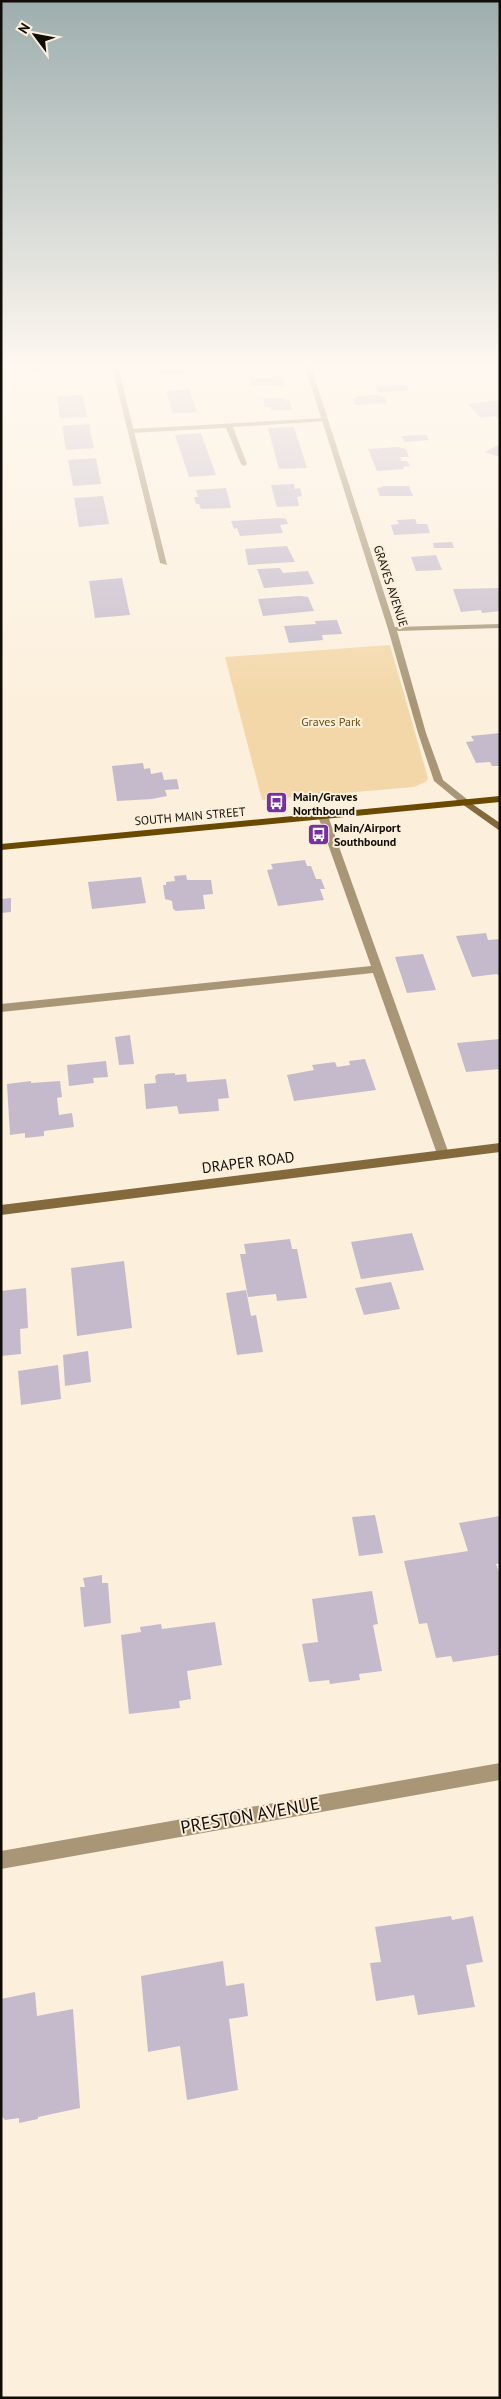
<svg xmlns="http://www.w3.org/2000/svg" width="501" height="2399" font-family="'PT Sans',sans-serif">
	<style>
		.green { fill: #f3d7a8 }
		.building { fill: #c4bacc }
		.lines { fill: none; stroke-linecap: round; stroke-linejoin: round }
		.lane { fill: #a89677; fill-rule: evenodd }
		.street { fill: #a89677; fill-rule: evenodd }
		.secondary { fill: #83693b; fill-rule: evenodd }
		.primary { fill: #694a00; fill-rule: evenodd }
		.labels { text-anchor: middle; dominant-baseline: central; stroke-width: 4; stroke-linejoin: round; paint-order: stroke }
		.far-street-label { font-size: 12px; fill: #100d07; stroke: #fcf0dd }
		.far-park-label { font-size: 12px; fill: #694c11; stroke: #fcf0dd }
		.far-poi-label { font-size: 12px; font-weight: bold; fill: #100d07; stroke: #fcf0dd; text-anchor: start }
		.street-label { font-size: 15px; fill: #100d07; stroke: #fcf0dd }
		.near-street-label { font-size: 18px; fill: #100d07; stroke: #fcf0dd }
	</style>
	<rect width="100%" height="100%" fill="#fcf0dd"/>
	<path class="green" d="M390 645 428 778 427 781 414 787 262 800 225 657Z"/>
	<path class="building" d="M28 367H76L77 369 29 372Z
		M156 367H181L184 374 159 375Z
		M283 377 284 385 280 386 251 385V379L255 378Z
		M406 385 409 391 378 392 376 386Z
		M189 389 197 412 173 413 166 391Z
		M83 395 87 417 60 418 57 396Z
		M374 395 385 397 387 403 355 405 353 398H357L356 396Z
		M263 398H284L285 401 289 400 292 410H271V407H265Z
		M500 400V417L497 418 495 416 481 418 468 404Z
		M89 424 94 448 66 450 62 426Z
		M294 427 307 468 279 469 268 428Z
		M201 433 216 475 189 477 175 435Z
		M426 435 429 440 405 442 401 436Z
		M500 444V457L485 452Z
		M397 447 406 449 409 457H400L402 461H407L410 466 403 467 404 469 377 471 368 449Z
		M96 458 101 484 73 486 68 460Z
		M294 484 295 489 300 488 302 496 297 497 299 506 277 507 271 485Z
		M382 486H409L413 496H380L377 488 383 487Z
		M226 488 231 508 201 509 199 504H196L194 497H198L196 490Z
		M103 496 109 524 79 527 74 498Z
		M280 518 286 519 288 524 280 525 283 533 240 536 237 528 234 529 231 521Z
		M415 519 417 524H427L430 533 394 535 391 525 399 524 397 520Z
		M452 542 454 548H434L433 543Z
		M287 546 295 562 248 565 245 549Z
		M436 555 442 570 416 571 411 557Z
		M280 568 283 573 308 571 314 584 264 588 257 569Z
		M122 578 130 615 95 618 89 581Z
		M500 588V611L482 613 481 610 461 612 453 589Z
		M300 596 308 597 314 611 263 616 258 599Z
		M337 620 342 634 322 635 323 640 289 643 284 626 316 624 315 621Z
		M500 733V766H492L490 762 476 763 466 742 474 741 471 736Z
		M143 763 144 769 150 768 151 774 162 772 164 780 177 779 179 789 165 790 167 796 152 799 117 801 112 766Z
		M305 860 307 866H311L316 879H321L325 889H320L324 900 278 906 267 870 273 869 271 864Z
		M186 875 187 880H211L213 894 203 895 205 909 176 911 173 909 172 901 165 899 163 885H166V882L175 881 174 876Z
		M141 877 146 903 92 909 88 882Z
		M11 898V912L1 913V899Z
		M486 933 488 940 500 939V977L497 974 472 977 456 936Z
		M423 954 436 990 407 993 395 957Z
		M130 1035 134 1064 119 1065 115 1037Z
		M500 1039V1069L466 1072 457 1043Z
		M365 1059 376 1090 294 1101 287 1075 314 1070 312 1065 335 1062 337 1067 350 1065 349 1061Z
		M106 1061 108 1077 93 1078 94 1083 69 1086 67 1065Z
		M175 1073V1075L186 1074 187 1082 226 1079 229 1098 218 1099 219 1111 179 1114 177 1106 146 1109 144 1084 156 1083 155 1076 158 1074Z
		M31 1081V1083L60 1081 62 1097 57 1098 59 1115 72 1113 74 1127 44 1131V1136L25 1138V1133L10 1135 7 1084Z
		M412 1233 424 1270 361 1279 351 1242Z
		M290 1239 292 1249H297L307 1298 277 1301 276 1294 248 1297 240 1254H246L244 1244Z
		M124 1261 132 1328 77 1336 71 1268Z
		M391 1282 400 1309 364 1315 355 1288Z
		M26 1288 28 1328 20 1329 21 1354 1 1356V1291Z
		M246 1290 251 1316 256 1315 263 1352 237 1355 226 1293Z
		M88 1351 91 1382 65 1386 63 1355Z
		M58 1365 61 1399 21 1405 18 1371Z
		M375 1515 383 1553 359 1556 352 1517Z
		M500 1516V1563L496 1564 500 1575V1655L453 1662 451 1656 436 1658 427 1623 419 1624 404 1561 468 1551 459 1523Z
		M102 1575V1583H108L111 1623 84 1627 80 1587H85L83 1578Z
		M372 1591 378 1624 373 1625 382 1671 359 1674 360 1680 330 1684 329 1680 309 1682 302 1644 318 1642 312 1599Z
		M215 1622 222 1665 187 1671 191 1699 179 1701 180 1708 129 1714 121 1635 141 1632 140 1627 161 1624 162 1629Z
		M451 1916 452 1920 473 1916 483 1962 466 1965 475 2007 418 2015 414 1995 376 2001 370 1963 381 1962 375 1927Z
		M223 1961 226 1986 244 1983 248 2016 229 2019 238 2090 187 2100 180 2046 148 2052 141 1976Z
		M35 1992 37 2016 73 2009 80 2108 38 2117V2119L19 2123V2118L5 2120 1 2115V1999Z"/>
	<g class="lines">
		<path class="lane" d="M325 418 327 421 233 427 247 464 244 466 241 464 226 428 131 433 128 431 131 429Z
			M323 813 328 816 449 1154 447 1157H439L437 1154 373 973 1 1012V1004L371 966 318 816Z"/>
		<path class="street" d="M112 367H118L167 565 160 563Z
			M305 367H311L395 627 500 624V628L397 631 426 733 443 780 468 800V804H462L434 781 418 733 388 629Z
			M500 1763V1780L1 1869V1851Z"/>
		<path class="secondary" d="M465 799 500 823V831L462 804 460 802Z
			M500 1143V1152L1 1215V1205Z"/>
		<path class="primary" d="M500 796V802L1 850V844Z"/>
	</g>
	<linearGradient id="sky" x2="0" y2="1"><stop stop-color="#9daeae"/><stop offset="0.52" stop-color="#fef8f0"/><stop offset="1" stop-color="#fef8f0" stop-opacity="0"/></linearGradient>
	<rect width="501" height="703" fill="url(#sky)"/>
	<defs>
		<symbol id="bus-square" viewBox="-11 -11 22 22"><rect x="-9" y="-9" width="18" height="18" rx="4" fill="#792fa1" stroke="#fcf0dd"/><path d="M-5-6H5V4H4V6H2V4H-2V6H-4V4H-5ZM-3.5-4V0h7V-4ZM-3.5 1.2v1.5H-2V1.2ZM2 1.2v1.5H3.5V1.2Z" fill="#fff"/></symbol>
	</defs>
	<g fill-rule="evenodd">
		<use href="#bus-square" x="264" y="790" width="25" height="25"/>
		<use href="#bus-square" x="306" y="822" width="25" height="25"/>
	</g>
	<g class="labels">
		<g class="far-street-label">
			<text transform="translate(391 586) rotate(72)">GRAVES AVENUE</text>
			<text transform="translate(190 816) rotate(-5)">SOUTH MAIN STREET</text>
		</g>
		<g class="far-park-label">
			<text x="331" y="721">Graves Park</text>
		</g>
		<g class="far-poi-label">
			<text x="293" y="796">Main/Graves<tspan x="293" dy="14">Northbound</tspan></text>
			<text x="334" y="827">Main/Airport<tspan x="334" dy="14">Southbound</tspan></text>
		</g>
		<g class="street-label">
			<text transform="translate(248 1162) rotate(-7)">DRAPER ROAD</text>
		</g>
		<g class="near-street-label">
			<text transform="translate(250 1815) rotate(-10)">PRESTON AVENUE</text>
		</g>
	</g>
	<rect width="501" height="2399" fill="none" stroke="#100d07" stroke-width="5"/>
	<g transform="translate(35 35) rotate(302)" stroke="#fcf0dd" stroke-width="4" paint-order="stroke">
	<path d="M0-4L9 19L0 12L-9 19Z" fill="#100d07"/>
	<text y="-8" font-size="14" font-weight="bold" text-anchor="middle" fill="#100d07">N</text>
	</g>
</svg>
